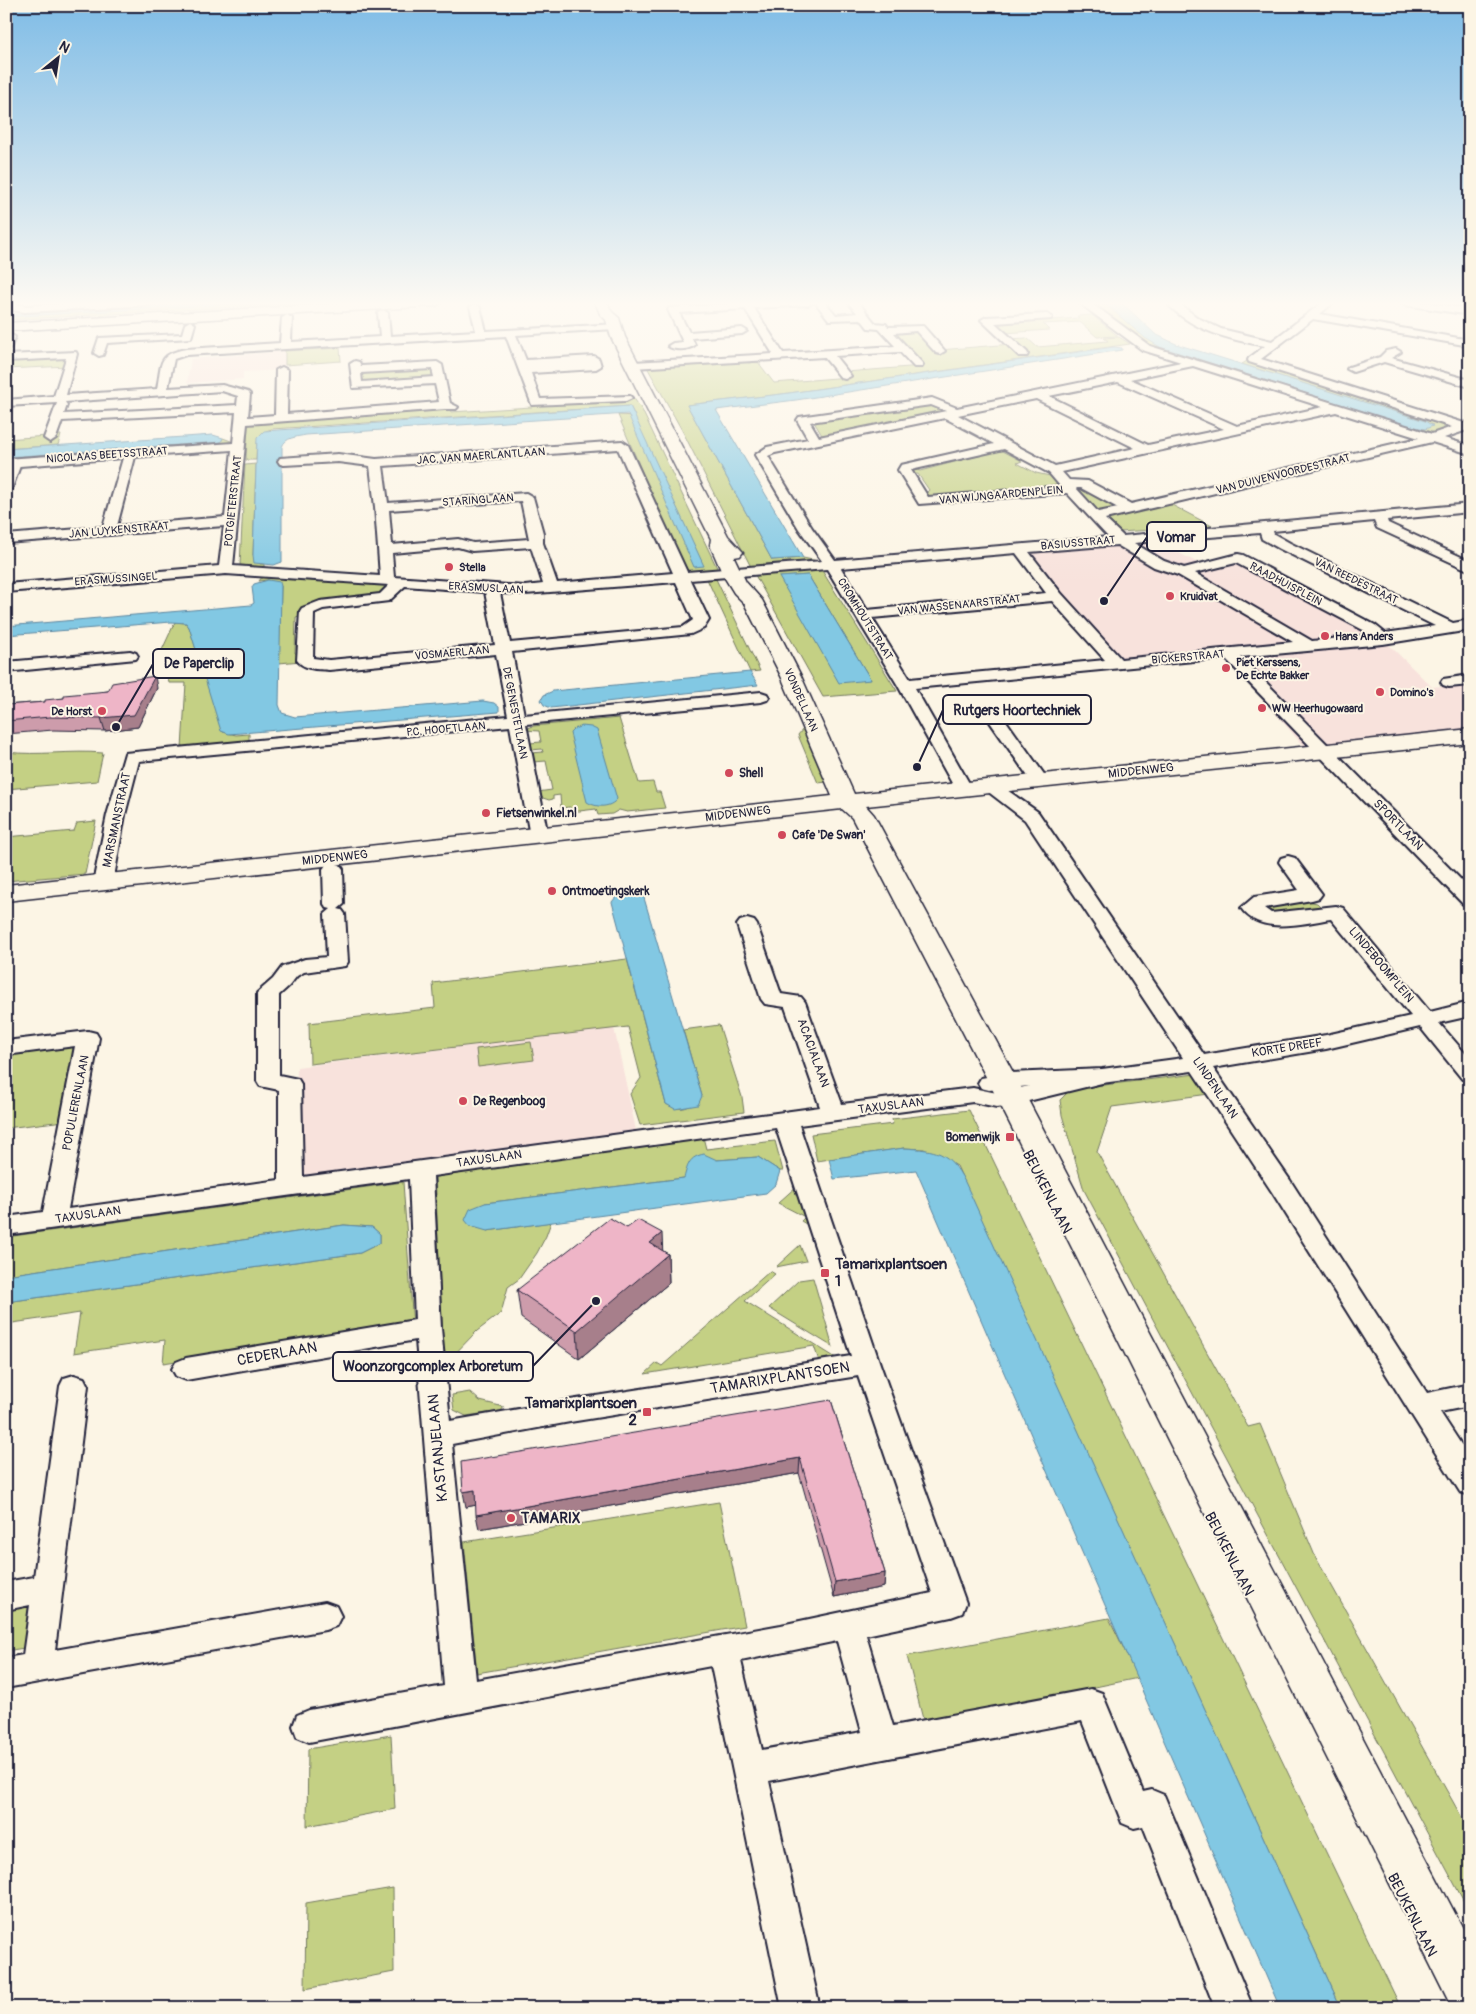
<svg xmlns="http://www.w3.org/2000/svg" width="1476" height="2014" font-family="Pangolin,sans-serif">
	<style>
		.built { fill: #f8e2dc }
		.green { fill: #c4d084; stroke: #737960; fill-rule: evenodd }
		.water { fill: #82c8e3; stroke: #5c86a0 }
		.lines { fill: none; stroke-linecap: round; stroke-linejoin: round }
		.street-casing { stroke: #22223b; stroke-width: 4 }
		.secondary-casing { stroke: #22223b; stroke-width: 3 }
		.street { fill: #fcf5e5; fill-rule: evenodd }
		.secondary { fill: #fcf5e5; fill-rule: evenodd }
		.wall { fill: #cd9cab; stroke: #22223b }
		.shaded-wall { fill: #a77f8b; stroke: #22223b }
		.building { fill: #eeb5c7; stroke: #22223b }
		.poi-dot { fill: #d1495b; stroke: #fcf5e5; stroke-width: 2 }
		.labels { text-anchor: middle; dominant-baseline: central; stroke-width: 4; stroke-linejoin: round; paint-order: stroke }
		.far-street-label { font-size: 11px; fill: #22223b; stroke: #fcf5e5 }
		.far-poi-label { font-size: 11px; font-weight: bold; fill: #22223b; stroke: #fcf5e5; text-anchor: start }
		.street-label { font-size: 12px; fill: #22223b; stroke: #fcf5e5 }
		.poi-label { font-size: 12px; font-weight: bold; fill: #22223b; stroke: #fcf5e5; text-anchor: start }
		.near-street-label { font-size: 15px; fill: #22223b; stroke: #fcf5e5 }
		.near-poi-label { font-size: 15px; font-weight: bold; fill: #22223b; stroke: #fcf5e5; text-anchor: start }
		.leader { fill: none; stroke: #22223b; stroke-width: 2 }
		.callout-dot { fill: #22223b; stroke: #fcf5e5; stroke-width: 2 }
		.callout { fill: #fcf5e5; stroke: #22223b; stroke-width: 2 }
		.callout-label { font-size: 14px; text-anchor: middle; font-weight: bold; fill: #22223b }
	</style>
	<rect width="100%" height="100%" fill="#fcf5e5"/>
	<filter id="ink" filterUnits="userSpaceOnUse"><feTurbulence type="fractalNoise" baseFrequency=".02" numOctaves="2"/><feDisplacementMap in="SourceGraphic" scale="10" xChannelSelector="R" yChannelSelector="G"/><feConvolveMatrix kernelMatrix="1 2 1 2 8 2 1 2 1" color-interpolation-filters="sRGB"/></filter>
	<g filter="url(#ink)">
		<path class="built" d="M285 351V368L282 370 243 372V379L187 383 191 359Z
			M1148 537 1204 566 1238 558 1383 639 1432 687 1470 683V728L1304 747 1236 667 1220 654 1116 663 1019 548Z
			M614 1028 637 1135 296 1179 297 1067Z"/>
		<path class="green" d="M263 302H320L6 320V317Z
			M1092 302H1103C1127 322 1148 342 1177 353L1406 425 1420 429 1433 425 1242 364 1247 361 1453 427 1428 434 1170 353 1141 341Z
			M1092 315 1118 336 1097 337 1080 322 1043 324 1049 330 1005 333 992 321 1049 317 1051 320 1079 318 1077 316Z
			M918 328 939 350 1012 344 1007 339 1027 338 1037 347 1108 341 1104 338 1119 337 1130 344 782 394 687 405 772 560 803 558 818 561 751 567 684 434 647 367 745 360 748 363 758 362 774 383 849 377 846 372 922 366 888 330Z
			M340 348 341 361 285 365V351Z
			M72 354 68 366 6 369V358Z
			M437 365 441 380 357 386 356 370Z
			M633 397 642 410 718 570 685 573 618 415 635 416 630 406 272 429C254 433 257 444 256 460H246L248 422 449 407 451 412 532 407V402Z
			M932 404 946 412 823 437 814 422Z
			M61 435 58 445 6 449V439Z
			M223 438 231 441V443L6 459V457L221 442Z
			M1001 450 1022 461 1017 463 1036 473 1050 476 1061 489 1044 490 1035 487 926 497 924 495 929 490 918 474 910 475 907 471 912 468 920 471Z
			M256 464 253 555 260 564H264V567L240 565 245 465Z
			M1077 487H1081L1121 508 1099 511Z
			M1170 504 1212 526 1120 532 1107 518Z
			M1225 534 1161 551 1150 541Z
			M821 569 897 691 823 697 755 575ZM808 575 871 680 780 577Z
			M263 576 377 583 388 587 385 594 358 599 296 617 295 653 301 655V661L279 663 281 586 268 580 259 581Z
			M707 579H716L760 671 750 672Z
			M175 622 186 623 189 627 223 732 236 735 249 734V742L182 748 186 683H169L162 650Z
			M619 718 639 783 653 782 656 792H660L665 808 627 812 619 810 612 814 598 815 596 809 571 812 570 807 561 808 560 795 553 796V799L549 800 537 796V792L552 790 546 761 533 762 531 753 543 752 542 749 531 750 530 743 541 742 539 731 524 730 533 726Z
			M803 729H804L827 782 818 783 798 735Z
			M6 752C39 756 71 750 103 753L97 781 6 789Z
			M96 821 85 874 6 881V837L74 831 77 823Z
			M1308 901 1317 903 1322 908 1272 915 1267 910 1270 906Z
			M627 959 666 1104C684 1113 689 1107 702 1096L683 1030 719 1025 742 1097 744 1112 640 1125 630 1094 641 1078 628 1027 310 1064 309 1023 435 1008 433 983Z
			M531 1042 534 1060 478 1067 476 1049Z
			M75 1044 64 1121 6 1128V1051Z
			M1196 1074 1209 1094 1112 1107 1097 1152 1248 1427 1260 1424 1315 1556 1470 1832V1913L1084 1190 1062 1115 1060 1100 1069 1091 1087 1087Z
			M969 1110 1401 2008H1341L957 1166 924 1149 904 1148 817 1161 811 1134 893 1124 892 1119Z
			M703 1137 706 1149 775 1141 783 1171H780L758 1157 717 1160 684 1178 485 1203 487 1231 551 1222 546 1236 537 1253 519 1279 508 1287 501 1313 477 1331 444 1365 435 1175Z
			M403 1182 413 1326 163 1363 165 1340 74 1353 80 1313 6 1324V1302L360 1253 380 1243V1234L372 1227 344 1225 6 1275V1237Z
			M798 1185 811 1227 801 1221 805 1217 778 1203Z
			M800 1245 806 1261 776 1267Z
			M770 1271 775 1274 745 1301 836 1358 819 1361 814 1346 645 1374 657 1363 662 1366Z
			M813 1278 833 1347 769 1308 799 1280Z
			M470 1392 480 1401 504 1407 501 1411 466 1416 454 1410 452 1395Z
			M719 1502 745 1626 477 1673 464 1542Z
			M42 1600 36 1646 6 1651V1606Z
			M1109 1618 1138 1678 924 1723 907 1656Z
			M391 1735 395 1809 307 1826 308 1749Z
			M393 1888 394 1972 305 1989 306 1903Z"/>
		<path class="water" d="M229 302H263L6 317V315Z
			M1103 302H1121L1155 334 1176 344 1425 421 1433 426 1425 429 1406 425 1160 347 1145 338Z
			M1114 347 1122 348V350L796 400 716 410 803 558 772 560 687 405 782 394Z
			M630 406 704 566 694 567 628 414 306 435C297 437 285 437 282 447V562L274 565 254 563 253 555 257 438 264 431Z
			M213 435 223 438 221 442 6 457V449Z
			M808 575 871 680 839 683 779 577Z
			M268 580 280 582 281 586 279 705 282 713 295 717 483 701 494 703 499 707V712L229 734 221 731 189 627 186 623 171 622 6 635V626L251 605 254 603 252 587 254 584Z
			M750 672 758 685 551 708 544 705 541 700 544 695 553 691Z
			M582 726 591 727 597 730 617 799C610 808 597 808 587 802L570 733 574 729Z
			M626 893H639L644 898 702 1096 698 1105 675 1109 666 1104 612 902 616 897Z
			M904 1148C937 1150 949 1151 965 1182L1341 2008H1280L916 1170 834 1179 829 1159Z
			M704 1154 717 1160 758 1157 780 1171 776 1184 766 1193 487 1231 470 1226 465 1220 470 1209 485 1203 684 1178C688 1164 689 1157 704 1154Z
			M344 1225 372 1227 380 1234V1243L360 1253 6 1302V1275Z"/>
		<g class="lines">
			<defs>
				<path id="street" d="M7 302H17L16 304 25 306 94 302H154L149 305 25 312 11 310 6 307Z
					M756 302H813L808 305 754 308 783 353 895 346 879 329 868 328 861 319 829 320 815 302H825L836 315 857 313 848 302H858L875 323 886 324 888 327 923 326 945 351 940 354 936 353 916 331 894 333 922 363 923 365 922 367H914L900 352 835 356 851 376 845 379 841 378 824 357 633 368 628 365 633 362 773 354 745 309 679 313 689 332 742 328 747 331 742 334 692 338 695 345C689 350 674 351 668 346L673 343 683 342 668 310 669 308Z
					M1078 302H1090L1150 346 1432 434 1452 427 1249 362 1248 360 1249 358 1265 346C1230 340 1190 330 1166 302H1177L1198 318 1221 329 1272 341 1323 302H1334L1320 314 1470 340V346L1313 319 1261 359 1464 423 1470 421V429L1444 438 1470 446V454L1432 442 1105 519 1123 536 1470 504V512L1387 520 1388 523 1470 561V571L1377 528 1374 521 1273 531 1274 534 1290 543 1453 623 1470 620V630L1383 644 1241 657 1470 889V906L1463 904 1225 658 915 688 973 790 970 794 964 795 958 794 897 684 827 569 690 580 709 620 704 628 691 634 512 652 524 715 761 692 767 694 769 697 767 700 761 702 526 724 548 836 546 840 539 842 532 840 530 836 510 726 139 761 125 815 113 883 110 887 103 889 96 887 93 883 107 815 125 753 508 716 496 654 329 670C318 669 304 670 297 660L300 611 302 608 320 601 380 594 389 585 226 574 6 592V584L219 566 224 526 6 543V535L103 527 123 458 20 466 12 488 6 492V459L233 443 236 412 62 421 56 438 50 442 44 438 57 403 6 406V400L54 396 66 358 6 361V355L76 352 77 354 66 395 157 389C162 364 157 354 186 349L280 343 282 318 287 315 292 318 291 342 380 337 378 313 383 310 388 313 390 336 476 331 470 307 475 304 480 307 486 331 619 324 620 326 615 329 516 335 526 360 594 356 599 359 601 366 596 369 531 373 540 399 630 396 632 398 626 401 532 405 506 336 186 355 174 359 168 388 222 385 248 392 250 394 248 417 275 415 276 370 282 367 288 370 287 414 439 402 435 384 353 388 350 364 355 361 359 362 361 366 437 362 442 365 450 403 458 407 456 409H445L247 424 233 566 380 576 375 507 370 466 338 462 284 465 280 464 278 461 280 458 338 454 376 459 622 441 628 445 687 572 822 561 799 529 755 455 767 447 808 439 797 420 799 417 932 398 957 408 1181 362 1142 350ZM1193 366 1323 407 1237 426 1130 379ZM432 369 434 377 362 382 361 373ZM1118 382 1224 429 1148 445 1049 396ZM222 391 238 396 237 405 64 414 67 405 65 402ZM1036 399 1135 448 1055 466 958 415ZM931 405 946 411 819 437 810 422ZM1336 412 1419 438 1131 504 1088 481 1069 480 1062 472ZM945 418 994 444 901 465 898 470 919 504 1067 493 1108 537 835 560 812 528 768 456 775 453ZM618 449 673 573 557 583 543 543V533L533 497 526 493 388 503 383 466ZM1004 449 1049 473 1060 486 928 497 911 470ZM232 450 225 517 117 526 135 457ZM1076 488H1081L1118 508 1098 512ZM521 501 529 539 473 543 458 539 392 545 389 510ZM1260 533 1262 539 1280 549 1435 626 1385 633 1375 625 1243 555 1238 554 1184 568 1164 561 1134 543ZM1117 545 1154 567 1178 575 1293 642 1121 659 1061 593 1029 552ZM458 547 472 551 531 547 543 584 525 586 394 577 392 553ZM1016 553 1046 593 867 610 841 568ZM1236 563 1365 631 1369 635 1312 641 1195 573ZM676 582 693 620 683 627 510 643 500 593 525 594ZM405 586 485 592 495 645 329 660 313 658 314 613 323 609 389 601ZM1052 601 1105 660 910 679 872 618Z
					M1400 302H1425L1470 309V315L1405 305Z
					M1047 314 1052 317 1051 319 995 323 1027 352 1028 354 1027 356H1019L981 320 986 317Z
					M190 321 195 324 191 338 107 343 103 355 99 356 94 353 99 338 182 334 185 324Z
					M10 334 15 337 11 347 6 350V335Z
					M1396 349 1401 352 1391 358 1470 380V387L1384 362 1353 372 1347 369 1349 367 1380 357 1386 351Z
					M130 651 136 653 138 656 136 659 6 672V662Z
					M1470 675V685L1449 687 1443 685 1441 682 1443 679Z
					M998 717 1004 718 1046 777 1049 781 1046 785 1040 786 1034 785 990 722 992 718Z
					M991 782 997 783 1038 812 1204 1055 1326 1035 1411 1016 1331 919C1303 923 1260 936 1241 908L1254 897 1299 890 1279 862 1281 858 1288 856 1295 858 1322 894 1319 898 1312 900 1264 908 1271 913 1336 906 1343 908 1430 1012 1470 1002V1016L1439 1023 1470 1059V1081L1462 1079 1420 1027 1326 1049 1213 1068 1290 1180 1427 1393 1470 1384V1406L1440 1412 1470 1458V1495L1460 1492 1272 1192 1192 1071 1102 1083 1012 1105 997 1107 973 1102 799 1125 880 1364 966 1603 962 1613 951 1617 866 1635 893 1726 1091 1689 1102 1693 1143 1792 1152 1790 1164 1795 1253 2008H1215L1143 1826 1134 1828 1122 1823 1082 1721 769 1781 820 2008H782L711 1666 309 1742 297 1737 293 1726 297 1715 309 1710 444 1686 416 1340 186 1380 176 1376 172 1369 176 1362 186 1358 415 1320 409 1179 6 1235V1217L43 1212 75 1046 6 1055V1041L88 1031 96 1033 99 1038 68 1209 279 1180V1090L260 1086 257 1081V993L273 979 282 967 305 959 327 957 325 914 331 909 327 908 324 904 323 869 326 865 333 863 340 865 343 869 344 904 338 909 342 910 345 914 348 962 345 966 304 972 297 976 289 986 279 995V1075L298 1079 301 1084 303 1177 820 1107 785 1007 765 1004 761 999 737 925 740 921 747 919 754 921 757 925 781 994 801 997 805 1002 842 1104 973 1088 997 1093 1029 1086 989 1090 981 1088 978 1083 981 1078 1010 1073 1102 1069 1183 1058 1025 820 982 787 985 783ZM776 1128 851 1356 570 1400 450 1421 441 1328 433 1176ZM858 1376 932 1593 781 1625 476 1680 452 1444 570 1422ZM837 1641 862 1732 762 1750 741 1661Z
					M74 1375 84 1378 88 1386 55 1650 325 1602 336 1606 341 1616 336 1626 325 1630 6 1688V1658L23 1655 30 1605 6 1610V1582L34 1577 60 1386 64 1378Z"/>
				<path id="secondary" d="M367 302H442L436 306 6 331V323Z
					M595 302H607L612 312 619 318 625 337 728 536 743 552 740 556 734 557 746 582 762 600 801 676 854 794 1470 729V743L866 806 874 815 1029 1102 1470 1942V2008H1452L999 1102 852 818 842 809 6 901V885L832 796 781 676 744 603 734 593 723 575 710 545 711 539 611 337 606 320 600 314Z"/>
			</defs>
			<use href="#street" class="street-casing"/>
			<use href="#secondary" class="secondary-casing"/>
			<use href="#street" class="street"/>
			<use href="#secondary" class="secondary"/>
		</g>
		<path class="wall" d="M157 688 138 727 105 731 53 730 6 734V705L45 702 64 698 108 691Z
			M627 1228 668 1254 669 1283 579 1359 521 1318 517 1290Z
			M831 1400 885 1573 884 1587 834 1597 799 1473 479 1529 476 1505 466 1507Z"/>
		<path class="shaded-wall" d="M155 676 157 688 138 727 105 731 101 718Z
			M662 1233 663 1259 668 1254 669 1283 579 1359 577 1331 650 1243Z
			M800 1458 799 1473 479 1529 476 1515Z
			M475 1490 477 1505 466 1507 463 1492Z
			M885 1573 884 1587 834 1597 835 1582Z"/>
		<path class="building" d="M155 676 134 715 101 718 50 717 6 721V705L45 702V700L64 698V695L108 691 112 683Z
			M610 1218 627 1228 638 1220 662 1233 650 1243 668 1254 577 1331 517 1290Z
			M831 1400 885 1573 835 1582 800 1458 476 1515 475 1490 463 1492 461 1462Z"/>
	</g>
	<linearGradient id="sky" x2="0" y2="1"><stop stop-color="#7fbce6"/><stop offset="0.52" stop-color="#fefaf3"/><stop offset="1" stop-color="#fefaf3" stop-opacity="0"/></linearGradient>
	<rect width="1476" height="584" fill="url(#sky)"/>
	<g class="poi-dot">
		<circle cx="449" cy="567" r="5"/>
		<circle cx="1170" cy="596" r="5"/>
		<circle cx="1325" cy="636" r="5"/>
		<circle cx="1226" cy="668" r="5"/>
		<circle cx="1380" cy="692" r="5"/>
		<circle cx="1262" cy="708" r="5"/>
		<circle cx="102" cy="711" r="5"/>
		<circle cx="729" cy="773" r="5"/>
		<circle cx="486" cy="813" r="5"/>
		<circle cx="782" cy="835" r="5"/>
		<circle cx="552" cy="891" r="5"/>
		<circle cx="463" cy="1101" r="5"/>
		<rect x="1005" y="1132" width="10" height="10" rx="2.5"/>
		<rect x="820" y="1268" width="10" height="10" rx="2.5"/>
		<rect x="642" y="1407" width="10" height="10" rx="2.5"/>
		<circle cx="511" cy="1518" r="5"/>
	</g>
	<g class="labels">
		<g class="far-street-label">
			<text transform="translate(107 455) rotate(-4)">NICOLAAS BEETSSTRAAT</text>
			<text transform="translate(481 456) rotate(-4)">JAC. VAN MAERLANTLAAN</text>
			<text transform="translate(1283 474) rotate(-14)">VAN DUIVENVOORDESTRAAT</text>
			<text transform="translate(1001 495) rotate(-5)">VAN WIJNGAARDENPLEIN</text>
			<text transform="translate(478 500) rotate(-4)">STARINGLAAN</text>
			<text transform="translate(233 501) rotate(-84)">POTGIETERSTRAAT</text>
			<text transform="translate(119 530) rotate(-5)">JAN LUYKENSTRAAT</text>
			<text transform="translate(1078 543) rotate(-5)">BASIUSSTRAAT</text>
			<text transform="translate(116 579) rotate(-4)">ERASMUSSINGEL</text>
			<text transform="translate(1356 581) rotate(26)">VAN REEDESTRAAT</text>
			<text transform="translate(1286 584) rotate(28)">RAADHUISPLEIN</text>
			<text transform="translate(486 588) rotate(3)">ERASMUSLAAN</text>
			<text transform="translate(959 605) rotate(-6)">VAN WASSENAARSTRAAT</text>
			<text transform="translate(865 619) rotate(58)">CROMHOUTSTRAAT</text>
			<text transform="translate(452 653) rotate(-5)">VOSMAERLAAN</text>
			<text transform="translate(1188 657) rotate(-5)">BICKERSTRAAT</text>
			<text transform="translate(801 700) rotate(66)">VONDELLAAN</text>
			<text transform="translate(515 713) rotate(79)">DE GENESTETLAAN</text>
			<text transform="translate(446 729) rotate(-5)">P.C. HOOFTLAAN</text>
		</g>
		<g class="far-poi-label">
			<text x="459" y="567">Stella</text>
			<text x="1180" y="596">Kruidvat</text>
			<text x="1335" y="636">Hans Anders</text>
			<text x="1236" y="662">Piet Kerssens,<tspan x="1236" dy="13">De Echte Bakker</tspan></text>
			<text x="1390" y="692">Domino's</text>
			<text x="1272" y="708">WW Heerhugowaard</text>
			<text x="92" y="711" text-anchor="end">De Horst</text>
		</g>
		<g class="street-label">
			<text transform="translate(1141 771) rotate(-6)">MIDDENWEG</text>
			<text transform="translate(738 814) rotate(-7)">MIDDENWEG</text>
			<text transform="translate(117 820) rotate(-78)">MARSMANSTRAAT</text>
			<text transform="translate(1398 825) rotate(46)">SPORTLAAN</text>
			<text transform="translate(335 858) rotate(-6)">MIDDENWEG</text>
			<text transform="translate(1381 965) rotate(50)">LINDEBOOMPLEIN</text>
			<text transform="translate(1287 1048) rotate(-9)">KORTE DREEF</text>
			<text transform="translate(813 1053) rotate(70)">ACACIALAAN</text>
			<text transform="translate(1215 1088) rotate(56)">LINDENLAAN</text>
			<text transform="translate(76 1103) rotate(-79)">POPULIERENLAAN</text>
			<text transform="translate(891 1106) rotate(-7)">TAXUSLAAN</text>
			<text transform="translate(489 1159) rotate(-8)">TAXUSLAAN</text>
			<text transform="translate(88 1215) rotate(-8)">TAXUSLAAN</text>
		</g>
		<g class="poi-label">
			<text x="739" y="773">Shell</text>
			<text x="496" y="813">Fietsenwinkel.nl</text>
			<text x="792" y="835">Cafe 'De Swan'</text>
			<text x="562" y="891">Ontmoetingskerk</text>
			<text x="473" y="1101">De Regenboog</text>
			<text x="1000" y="1137" text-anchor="end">Bomenwijk</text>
		</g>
		<g class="near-street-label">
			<text transform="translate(1047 1192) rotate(63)">BEUKENLAAN</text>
			<text transform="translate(277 1354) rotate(-10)">CEDERLAAN</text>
			<text transform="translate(780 1378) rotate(-9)">TAMARIXPLANTSOEN</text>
			<text transform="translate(438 1448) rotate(-95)">KASTANJELAAN</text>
			<text transform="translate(1229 1554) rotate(63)">BEUKENLAAN</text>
			<text transform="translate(1412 1915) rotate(63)">BEUKENLAAN</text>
		</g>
		<g class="near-poi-label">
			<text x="835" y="1264">Tamarixplantsoen<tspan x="835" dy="17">1</tspan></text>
			<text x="637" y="1403" text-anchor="end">Tamarixplantsoen<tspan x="637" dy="17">2</tspan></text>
			<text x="521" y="1518">TAMARIX</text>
		</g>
	</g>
	<path class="leader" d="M1104 601L1147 537M116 727L153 664M917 767L943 710M596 1301L533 1366"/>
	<g class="callout-dot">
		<circle cx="1104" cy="601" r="5"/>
		<circle cx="116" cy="727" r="5"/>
		<circle cx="917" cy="767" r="5"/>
		<circle cx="596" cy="1301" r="5"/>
	</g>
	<g class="callout">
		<rect x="1147" y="522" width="59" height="29" rx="5"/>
		<rect x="153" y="649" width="91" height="29" rx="5"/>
		<rect x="943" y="695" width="148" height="29" rx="5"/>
		<rect x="333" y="1352" width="200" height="29" rx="5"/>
	</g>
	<g class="callout-label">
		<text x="1176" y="542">Vomar</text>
		<text x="199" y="668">De Paperclip</text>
		<text x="1017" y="715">Rutgers Hoortechniek</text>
		<text x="433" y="1371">Woonzorgcomplex Arboretum</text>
	</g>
	<rect width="1476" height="2014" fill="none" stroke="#fcf5e5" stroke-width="25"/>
	<rect x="12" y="12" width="1451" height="1989" fill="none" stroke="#22223b" stroke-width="2" filter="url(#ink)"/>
	<g transform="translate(58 58) rotate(30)" stroke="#fcf5e5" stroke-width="4" paint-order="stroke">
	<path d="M0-4L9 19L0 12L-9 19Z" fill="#22223b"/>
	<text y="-8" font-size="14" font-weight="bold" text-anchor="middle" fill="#22223b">N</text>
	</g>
</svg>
